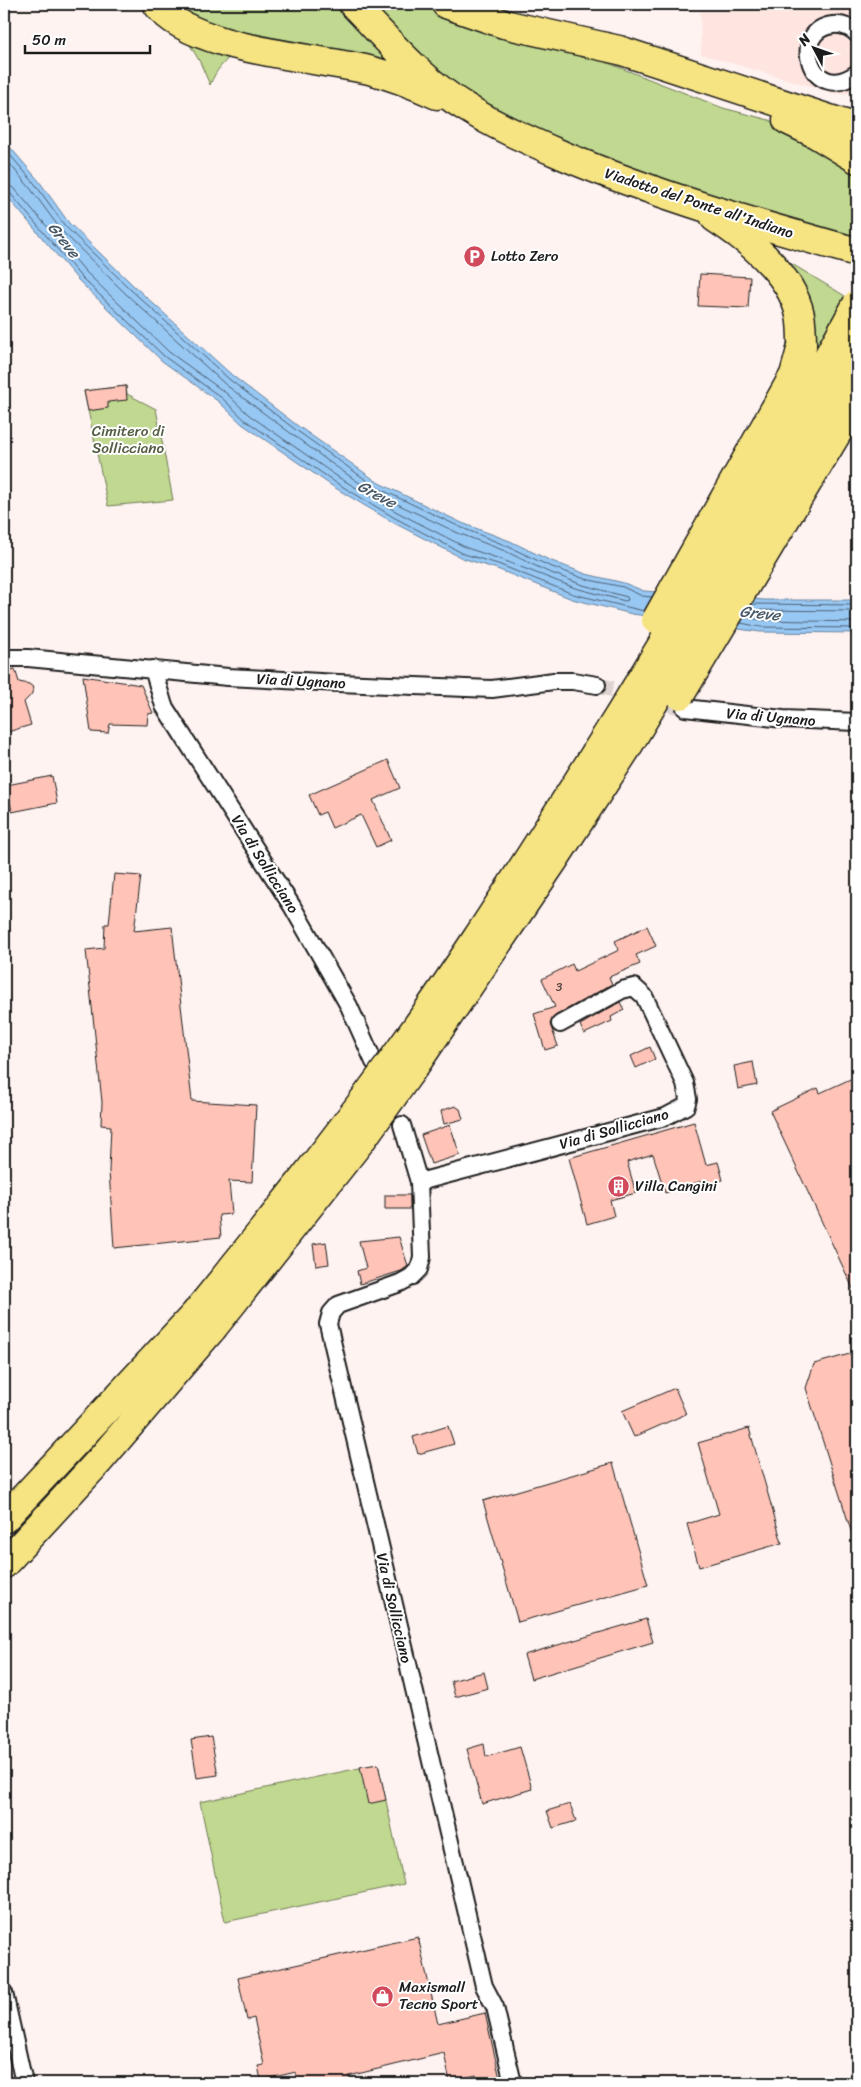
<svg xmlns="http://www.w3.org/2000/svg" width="861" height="2087" font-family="Sriracha,sans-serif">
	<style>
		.built { fill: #ffe5e0 }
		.green { fill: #c0d88f; stroke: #6e7a56 }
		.water { fill: #97c7f3; stroke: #66839d }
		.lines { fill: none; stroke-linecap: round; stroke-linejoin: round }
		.shore { stroke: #4d6072; stroke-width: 1 }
		.building { fill: #ffc4b7; stroke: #1c1c1c }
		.street-tunnel { stroke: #ddd3d1; stroke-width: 16; stroke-dasharray: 16 8; stroke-linecap: butt }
		.street-casing { stroke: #1c1c1c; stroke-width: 20 }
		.highway-casing { stroke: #1c1c1c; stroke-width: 31 }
		.street { stroke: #fff; stroke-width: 16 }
		.highway { stroke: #f6e381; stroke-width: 28 }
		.highway-bridge-casing { stroke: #1c1c1c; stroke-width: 31; stroke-linecap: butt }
		.highway-bridge { stroke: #f6e381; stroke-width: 28 }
		.labels { text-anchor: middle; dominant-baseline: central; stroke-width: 4; stroke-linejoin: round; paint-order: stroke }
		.number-label { font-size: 12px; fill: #554643 }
		.street-label { font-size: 15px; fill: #1c1c1c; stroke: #fff }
		.poi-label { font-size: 15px; fill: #1c1c1c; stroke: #fff; text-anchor: start }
		.park-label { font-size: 15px; fill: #555e44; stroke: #fff }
		.water-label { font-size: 16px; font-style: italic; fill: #475867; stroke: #fff }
	</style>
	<rect width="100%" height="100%" fill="#fff3f1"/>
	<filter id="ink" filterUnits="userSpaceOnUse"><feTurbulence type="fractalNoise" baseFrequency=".02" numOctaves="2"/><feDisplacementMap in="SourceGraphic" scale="10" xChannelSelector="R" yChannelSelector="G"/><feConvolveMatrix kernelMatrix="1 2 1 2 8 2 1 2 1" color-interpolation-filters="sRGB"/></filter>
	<g filter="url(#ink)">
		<path class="built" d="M700 4H857V93L836 94 701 54Z"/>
		<path class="green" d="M174 4H335L410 73 324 54 220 27 194 18Z
			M363 4H436L539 36 723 108 769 120 857 172V240L669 182 607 160 504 115 426 67Z
			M187 40 237 51C224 61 216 70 210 85L200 62Z
			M777 255 845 296 805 366Z
			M126 386 127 394 156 409 173 500 108 506 84 391Z
			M378 1764 404 1884 225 1922 200 1802Z"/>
		<path class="water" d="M4 140 39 181 69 223 134 286 233 376 298 426 379 483 462 523 510 541 549 560 586 574 624 583 644 591 765 600H857V633L760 632 632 614 572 599 497 569 462 558 392 522 332 486 242 424 219 402 162 361 78 280 4 193Z"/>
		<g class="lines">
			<path class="shore" d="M4 148 35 184 65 226 130 289 230 380 296 430 376 487 460 527 507 546 547 565 585 579 623 587 642 596 652 597
				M4 157 30 188 61 230 126 294 226 385 328 461 374 493 458 533 505 551 546 571 583 585 627 597 628 600 625 601 575 588 500 559 467 548 397 512 338 477 249 415 226 393 169 352 86 272 14 188 4 184
				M4 191 10 193 81 277 165 357 222 398 245 420 335 482 395 518 464 554 498 564 573 594 644 611
				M752 604 857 605
				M748 610 857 611
				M744 617 761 620 857 622
				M741 623 761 627 857 628"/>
		</g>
		<path class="building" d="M700 274 750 277 748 308 698 306Z
			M126 386 127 400 108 402V408L88 411 84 391Z
			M15 669 19 682 29 684 34 688 31 695 24 702 31 725 4 733V672Z
			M83 676 141 685 153 713 148 714 147 725 110 724 108 733 91 732Z
			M388 760 400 788 373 800 391 840 376 847 361 815 332 828 325 812 318 815 309 795Z
			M52 776 57 803 12 812 7 785Z
			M114 874 141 876 134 931 172 927 192 1101 256 1105 252 1182 229 1181 232 1214 219 1215 221 1237 114 1248 109 1171 111 1126 101 1125 102 1102 86 950 104 948 105 924H109Z
			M647 926 656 946 636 955 640 964 609 977 612 984 555 1016 550 1024 558 1046 545 1050 534 1014 555 1007 542 979 572 964 575 971 619 950 615 941Z
			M620 1002 624 1010 611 1017 612 1021 584 1034 580 1025Z
			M650 1047 655 1059 636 1068 631 1056Z
			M753 1062 757 1085 738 1089 734 1066Z
			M857 1076V1297L770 1111 818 1088 820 1093Z
			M455 1106 460 1109 463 1119 444 1124 441 1111Z
			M694 1122 706 1165 718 1162 723 1180 706 1185 704 1181 695 1183 665 1193 653 1154 627 1162 636 1193 610 1200 614 1216 587 1224 569 1158Z
			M450 1125 460 1155 431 1164 421 1135Z
			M385 1195H410V1209H385Z
			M399 1237 408 1266 401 1271 360 1284 357 1271 366 1268 359 1241Z
			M326 1242 329 1264 316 1266 313 1244Z
			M857 1352V1540H854L806 1388 814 1364Z
			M675 1388 686 1414 634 1437 622 1411Z
			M448 1426 454 1444 418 1454 413 1437Z
			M749 1428 782 1543 699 1567 687 1524 719 1514 698 1443Z
			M613 1463 648 1585 518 1622 483 1501Z
			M646 1619 653 1642 531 1679 524 1655Z
			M484 1672 488 1688 455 1697 451 1681Z
			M211 1737 218 1775 197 1778 191 1740Z
			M484 1744 486 1757 520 1747 532 1789 482 1804 467 1749Z
			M378 1764 386 1800 368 1804 360 1767Z
			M570 1804 576 1821 553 1828 547 1811Z
			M418 1937 438 2024 485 2013 501 2083H478L476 2075 450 2082 444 2053 349 2076 351 2083H297L296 2072 261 2080 258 2066 264 2065 254 2018 247 2020 238 1978Z"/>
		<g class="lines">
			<path class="street-tunnel" d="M597 685 685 708"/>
			<defs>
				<path id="street" d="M857 34C850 27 842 24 833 25 788 30 811 107 857 73
					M4 658H28L228 677 338 683 492 689 554 681H573L597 685
					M153 669 164 706 292 906 349 1006 374 1062
					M685 708 783 719 857 722
					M402 1125 419 1182 422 1257 419 1269 411 1277 400 1283 338 1305 331 1313 328 1324 484 1986 495 2007 513 2083
					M419 1182 665 1117 686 1106 688 1099 685 1083 644 996 634 987 622 990 560 1024
					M4 1993 24 2083"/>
				<path id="highway" d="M157 4C189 50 315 57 369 70 392 76 415 85 437 95
					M353 4C388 40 423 82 467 108 497 127 530 141 562 155 658 196 757 224 857 252
					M446 4 504 24 619 50 857 128
					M787 120 816 134 857 159
					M715 218C749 240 791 273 800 315 802 325 802 336 802 346
					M4 1519 195 1314
					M4 1564 100 1460 212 1329"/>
			</defs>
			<use href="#street" class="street-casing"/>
			<use href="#highway" class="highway-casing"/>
			<use href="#street" class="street"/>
			<use href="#highway" class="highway"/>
			<defs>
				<path id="highway-bridge" d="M656 620 794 375 802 346
					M680 695 857 400
					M195 1314C265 1228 335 1141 400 1050 452 978 500 903 548 828 658 657 760 482 857 304
					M212 1329 360 1142 416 1064 554 860 625 751 732 571 857 348"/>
			</defs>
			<use href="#highway-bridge" class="highway-bridge-casing"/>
			<use href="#highway-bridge" class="highway-bridge"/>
		</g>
	</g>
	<defs>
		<symbol id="parking-disc" viewBox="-11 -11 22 22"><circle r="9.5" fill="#d1495b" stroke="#fff"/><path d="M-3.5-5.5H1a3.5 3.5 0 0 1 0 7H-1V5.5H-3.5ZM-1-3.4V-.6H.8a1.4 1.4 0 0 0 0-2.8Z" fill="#fff"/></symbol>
		<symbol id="building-disc" viewBox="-11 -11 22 22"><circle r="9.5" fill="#d1495b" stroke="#fff"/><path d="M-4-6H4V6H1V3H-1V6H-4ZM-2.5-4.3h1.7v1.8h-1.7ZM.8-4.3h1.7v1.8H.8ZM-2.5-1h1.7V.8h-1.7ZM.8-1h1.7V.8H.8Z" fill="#fff"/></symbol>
		<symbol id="shop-disc" viewBox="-11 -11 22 22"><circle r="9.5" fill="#d1495b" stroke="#fff"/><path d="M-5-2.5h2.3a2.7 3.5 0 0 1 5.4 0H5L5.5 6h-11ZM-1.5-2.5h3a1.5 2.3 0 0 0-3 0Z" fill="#fff"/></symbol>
	</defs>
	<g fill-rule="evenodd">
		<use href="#parking-disc" x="462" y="244" width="25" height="25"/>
		<use href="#building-disc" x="606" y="1174" width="25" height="25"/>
		<use href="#shop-disc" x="370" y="1984" width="25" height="25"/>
	</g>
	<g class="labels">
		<g class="number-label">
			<text x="559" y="987">3</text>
		</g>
		<g class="street-label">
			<text transform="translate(699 203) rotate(18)">Viadotto del Ponte all'Indiano</text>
			<text transform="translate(301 681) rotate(3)">Via di Ugnano</text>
			<text transform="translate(771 717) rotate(5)">Via di Ugnano</text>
			<text transform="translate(265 864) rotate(58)">Via di Sollicciano</text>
			<text transform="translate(614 1129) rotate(-16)">Via di Sollicciano</text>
			<text transform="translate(394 1608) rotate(77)">Via di Sollicciano</text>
		</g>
		<g class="poi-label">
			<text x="491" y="256">Lotto Zero</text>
			<text x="635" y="1186">Villa Cangini</text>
			<text x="399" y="1987">Maxismall<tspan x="399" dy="17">Tecno Sport</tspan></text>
		</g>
		<g class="park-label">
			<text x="128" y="431">Cimitero di<tspan x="128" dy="17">Sollicciano</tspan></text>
		</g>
		<g class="water-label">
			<text transform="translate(64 240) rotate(52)">Greve</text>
			<text transform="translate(377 494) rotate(28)">Greve</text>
			<text transform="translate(760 613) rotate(6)">Greve</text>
		</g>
	</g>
	<rect width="861" height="2087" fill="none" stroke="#fff" stroke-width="20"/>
	<rect x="10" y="10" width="841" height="2067" fill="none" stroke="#1c1c1c" stroke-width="2" filter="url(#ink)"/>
	<g transform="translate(814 48) rotate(311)" stroke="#ffffff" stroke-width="4" paint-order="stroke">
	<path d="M0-4L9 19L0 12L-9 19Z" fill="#1c1c1c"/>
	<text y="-8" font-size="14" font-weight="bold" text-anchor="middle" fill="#1c1c1c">N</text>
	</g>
	<path d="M25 45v8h125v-8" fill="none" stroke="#1c1c1c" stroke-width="2.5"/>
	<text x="32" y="45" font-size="15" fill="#1c1c1c" stroke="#ffffff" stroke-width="4" paint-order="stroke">50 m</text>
</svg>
